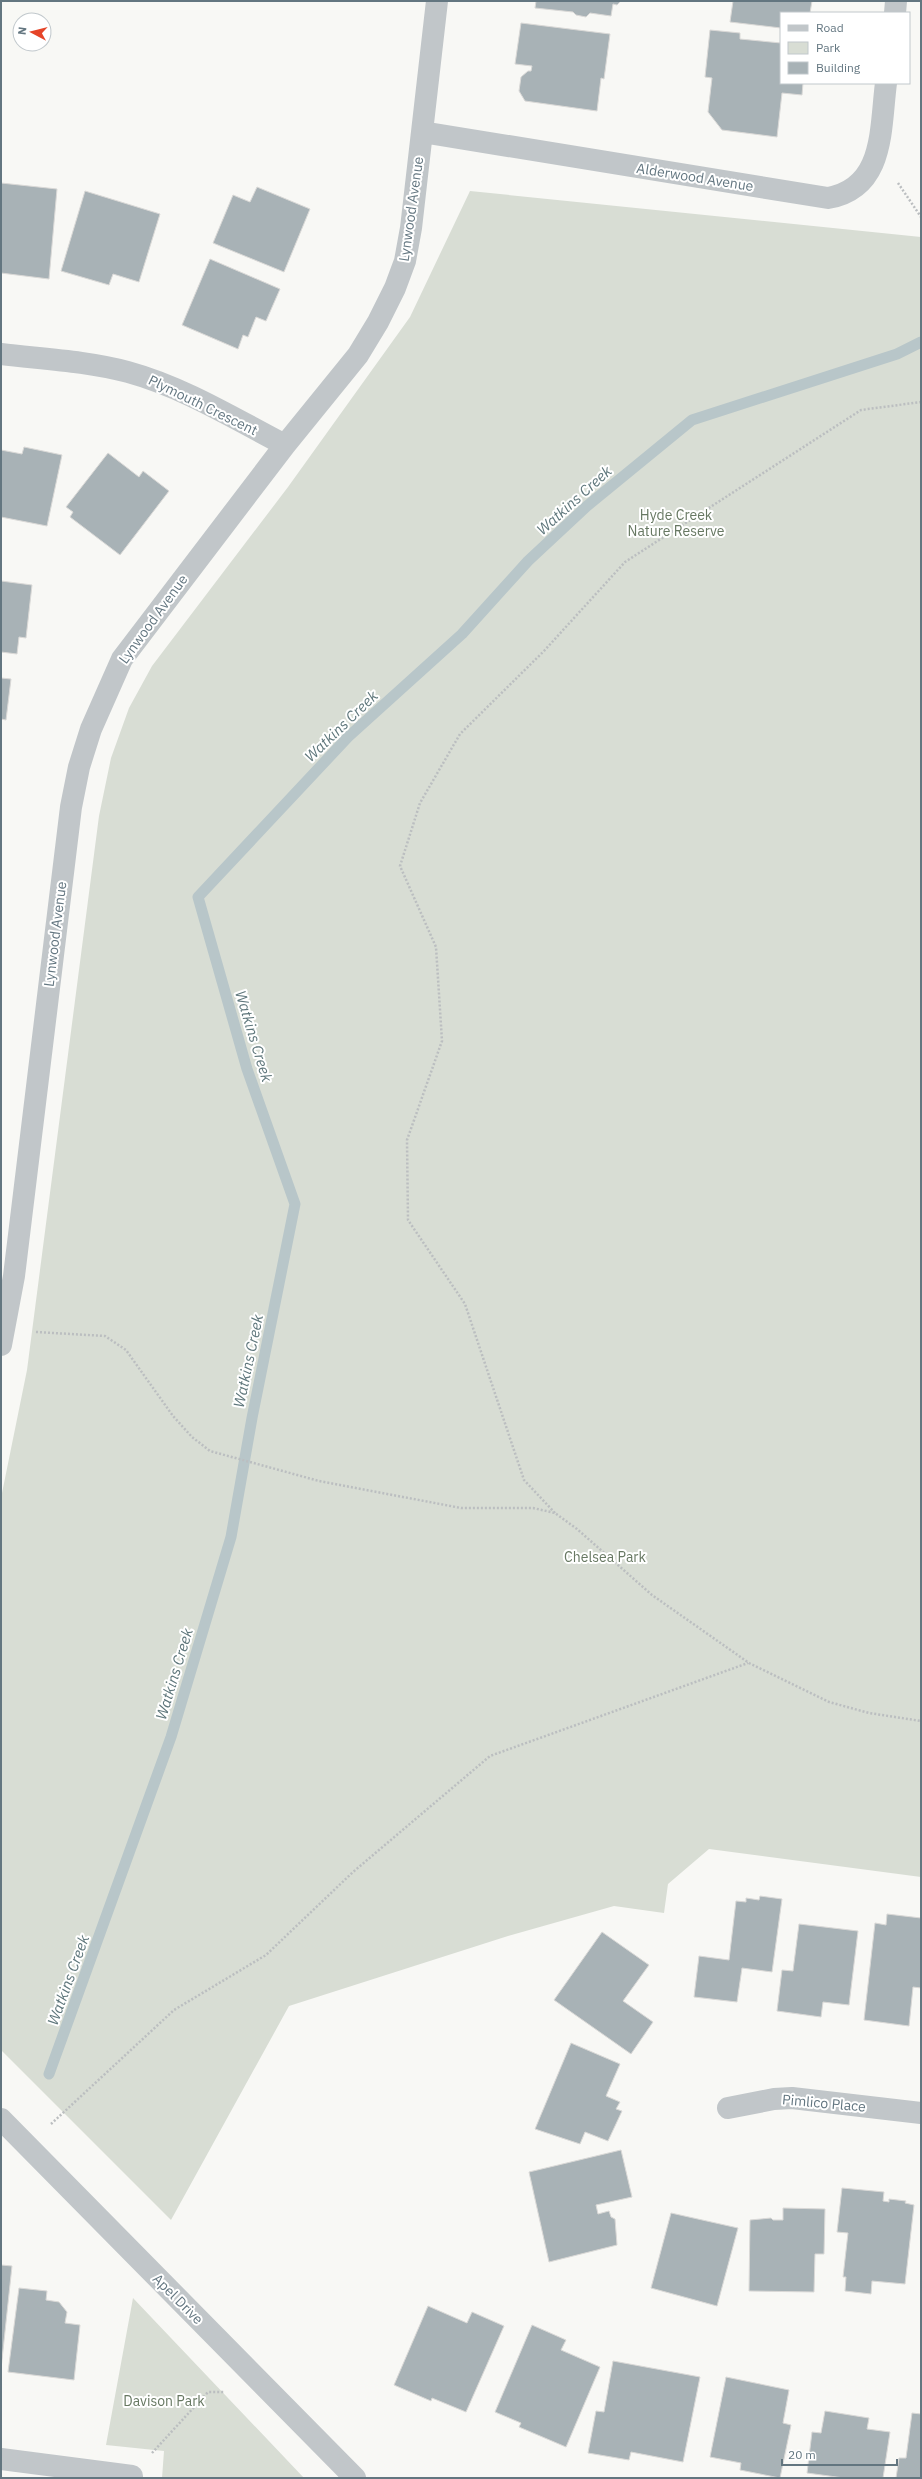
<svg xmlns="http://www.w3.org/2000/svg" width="922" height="2479" font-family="'IBM Plex Sans',sans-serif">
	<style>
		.green { fill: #d8ddd4 }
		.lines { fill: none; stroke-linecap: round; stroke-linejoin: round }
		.stream { stroke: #b8c6c9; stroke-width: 11 }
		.building { fill: #a8b2b6; stroke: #dad9d7 }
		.path { stroke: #bbbec0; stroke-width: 2.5; stroke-dasharray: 2 2; stroke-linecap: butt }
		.minor { stroke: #c1c6c9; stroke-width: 22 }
		.tertiary { stroke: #c1c6c9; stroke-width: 22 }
		.labels { text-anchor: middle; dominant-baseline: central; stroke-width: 4; stroke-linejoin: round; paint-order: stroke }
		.street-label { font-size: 14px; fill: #637680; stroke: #fff }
		.park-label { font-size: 14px; fill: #677862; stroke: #fff }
		.water-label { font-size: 15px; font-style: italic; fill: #5e767b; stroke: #fff }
	</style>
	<rect width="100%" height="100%" fill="#f8f8f5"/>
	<path class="green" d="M470 191 921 237V1877L709 1849 668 1884 664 1913 614 1906 508 1936 289 2006 171 2220 1 2050V1498L27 1370 99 816 111 758 129 708 152 666 288 487 410 317Z
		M133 2298 304 2478H162L164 2451 106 2445Z"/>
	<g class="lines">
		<path class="stream" d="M49 2074 171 1737 231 1537 252 1418 295 1204 247 1069 198 897 348 737 462 634 528 561 587 506 692 420 897 354 921 342"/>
	</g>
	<path class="building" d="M536 1H621L617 5 613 4 611 16 590 13 586 17 576 15 573 12 535 8Z
		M733 1H812L810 13H781V28L730 22Z
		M521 23 610 34 604 79 601 78 597 111 525 101 519 91 521 77 528 71H531L532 66 515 64Z
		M710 30 740 33V39L781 43V83H803L802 95 782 93 777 137 722 130 708 112 712 78 705 77Z
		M1 183 57 189 49 279 1 273Z
		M257 187 310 209 284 272 213 243 233 195 250 202Z
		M85 191 160 214 139 282 113 274 109 285 61 271Z
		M210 259 280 289 266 321 256 317 248 337 243 335 238 349 182 325Z
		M24 447 62 455 47 526 1 517V450L22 454Z
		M108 453 139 477 143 471 169 491 120 555 70 517 73 512 66 507Z
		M1 581 32 585 26 638 19 637 17 654 1 652Z
		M1 678 11 679 6 720 1 719Z
		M760 1896 782 1899 772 1972 742 1968 737 2002 694 1997 699 1956 729 1960 736 1901 746 1902V1898L759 1900Z
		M887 1914 921 1918V1988L913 1987 909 2026 864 2020 875 1923 886 1925Z
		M799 1924 858 1931 849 2005 823 2002 821 2017 777 2011 782 1970 793 1971Z
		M602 1932 649 1965 623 2001 653 2022 631 2054 554 2000Z
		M571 2043 620 2064 606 2096 620 2102 616 2109 622 2111 608 2141 585 2132 580 2144 535 2129Z
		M621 2150 632 2197 596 2205 598 2214 609 2211 611 2217 615 2219 617 2245 549 2262 529 2172Z
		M842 2188 884 2192 883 2201 889 2202V2199L906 2201 905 2203 914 2205 905 2284 872 2281 871 2294 845 2291 846 2277H843L848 2233 837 2232Z
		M783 2208 825 2209 824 2254H815L814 2292 749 2291 750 2220 771 2218 773 2220H783Z
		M671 2213 738 2228 717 2306 651 2288Z
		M1 2265 12 2266 1 2369Z
		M19 2288 47 2291 46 2300 59 2302 67 2312 65 2323 80 2325 74 2380 8 2372Z
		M428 2306 467 2323 472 2312 504 2326 466 2412 432 2398 431 2401 394 2385Z
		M532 2325 566 2340 561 2350 600 2367 566 2447 519 2427 521 2423 495 2412Z
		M613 2361 700 2377 683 2462 631 2452 629 2460 588 2453 596 2411 604 2412Z
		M726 2377 789 2390 783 2423 791 2425 780 2478 740 2470 741 2463 710 2457Z
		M825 2411 869 2418 867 2429 890 2432 883 2478H844L807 2473 812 2432 821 2433Z
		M912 2413 921 2414V2478H896L899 2458H906Z"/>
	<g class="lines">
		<path class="path" d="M898 183 921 217
			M36 1332 105 1336 126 1350 173 1416 192 1437 210 1451 319 1481 461 1508H533L555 1513 577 1529 652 1595 749 1663 829 1702 869 1713 921 1721
			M555 1513 524 1480 465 1304 408 1220 407 1140 442 1041 436 947 400 866 420 803 460 734 544 651 625 562 861 410 921 402
			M51 2124 174 2010 266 1955 353 1872 490 1756 748 1663
			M152 2453 208 2392H224"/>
		<path class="minor" d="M895 13 896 1
			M422 132 828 198C885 188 880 129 886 83
			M1 354C43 359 87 361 128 372 183 387 235 419 285 445
			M1 1345 14 1276 71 807 79 767 91 729 122 659 285 445 358 355 378 322 395 288 405 261 411 228 437 1
			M728 2108 774 2099 792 2098 921 2113
			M1 2459 132 2476V2478"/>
		<path class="tertiary" d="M1 2119 355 2478"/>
	</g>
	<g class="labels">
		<g class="street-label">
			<text transform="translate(695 177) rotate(9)">Alderwood Avenue</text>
			<text transform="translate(411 209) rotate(-82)">Lynwood Avenue</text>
			<text transform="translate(203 405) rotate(26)">Plymouth Crescent</text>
			<text transform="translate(153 619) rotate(-54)">Lynwood Avenue</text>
			<text transform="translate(55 934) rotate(-83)">Lynwood Avenue</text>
			<text transform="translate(824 2103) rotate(5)">Pimlico Place</text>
			<text transform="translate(178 2299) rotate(45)">Apel Drive</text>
		</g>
		<g class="park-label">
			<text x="676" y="515">Hyde Creek<tspan x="676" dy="16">Nature Reserve</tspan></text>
			<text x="605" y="1557">Chelsea Park</text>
			<text x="164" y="2401">Davison Park</text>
		</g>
		<g class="water-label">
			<text transform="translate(574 500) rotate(-42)">Watkins Creek</text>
			<text transform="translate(341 726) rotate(-44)">Watkins Creek</text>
			<text transform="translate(254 1036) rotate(73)">Watkins Creek</text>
			<text transform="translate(248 1361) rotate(-78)">Watkins Creek</text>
			<text transform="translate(174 1674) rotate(-73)">Watkins Creek</text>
			<text transform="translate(68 1980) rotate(-70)">Watkins Creek</text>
		</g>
	</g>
	<rect width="922" height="2479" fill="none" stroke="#637680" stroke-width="4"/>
	<rect x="780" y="12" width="130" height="72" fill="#ffffff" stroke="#c1c8cc"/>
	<rect x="788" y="25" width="20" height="6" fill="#c1c6c9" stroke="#c1c8cc"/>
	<text x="816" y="32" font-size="12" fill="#637680">Road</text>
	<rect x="788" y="42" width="20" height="12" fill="#d8ddd4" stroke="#c1c8cc"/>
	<text x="816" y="52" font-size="12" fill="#637680">Park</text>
	<rect x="788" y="62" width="20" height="12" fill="#a8b2b6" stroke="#c1c8cc"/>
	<text x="816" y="72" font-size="12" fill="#637680">Building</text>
	<g transform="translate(32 32) rotate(277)"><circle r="19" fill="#ffffff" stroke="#c1c8cc"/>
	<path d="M0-3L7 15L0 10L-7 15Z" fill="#e54428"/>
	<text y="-6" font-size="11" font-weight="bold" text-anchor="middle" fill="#637680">N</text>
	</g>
	<path d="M782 2459v6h115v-6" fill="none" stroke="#637680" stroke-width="2"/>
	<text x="788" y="2459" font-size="12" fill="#637680" stroke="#ffffff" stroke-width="3" paint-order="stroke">20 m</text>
</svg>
